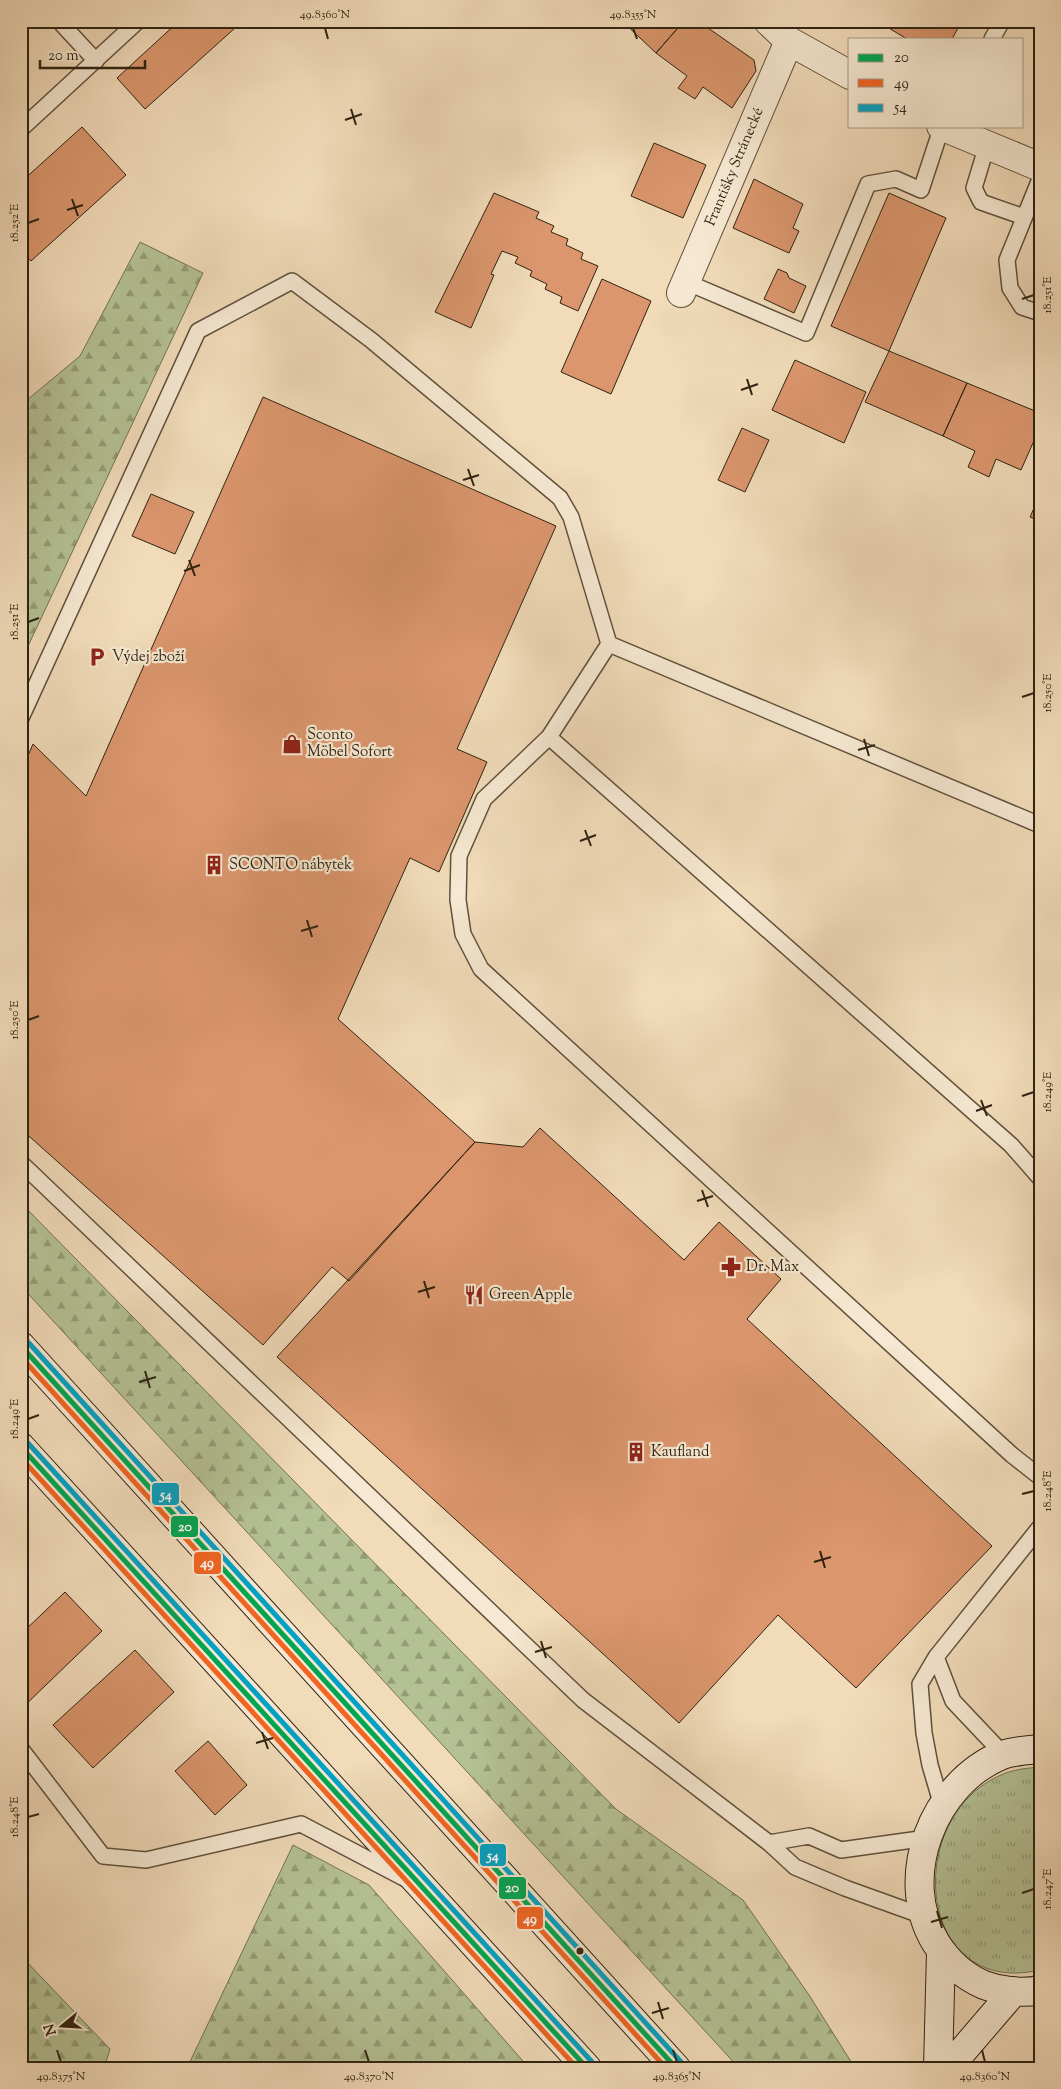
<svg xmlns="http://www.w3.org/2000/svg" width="1061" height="2089" font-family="'Sorts Mill Goudy',serif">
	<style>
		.grass { fill: url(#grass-tufts); stroke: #727253 }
		.forest { fill: url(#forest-firs); stroke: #727253 }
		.building { fill: #db966d; stroke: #2f2312 }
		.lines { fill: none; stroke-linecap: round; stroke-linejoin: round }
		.lane-casing { stroke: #60513c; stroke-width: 18 }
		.street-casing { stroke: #60513c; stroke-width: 30 }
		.secondary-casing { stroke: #2f2312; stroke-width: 30 }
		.lane { stroke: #f6e8d2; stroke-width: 15 }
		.street { stroke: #f6e8d2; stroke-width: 28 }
		.secondary { stroke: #f6e8d2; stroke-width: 28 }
		.bus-1-casing { stroke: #f6e8d2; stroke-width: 9 }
		.bus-2-casing { stroke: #f6e8d2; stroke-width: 9 }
		.bus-3-casing { stroke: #f6e8d2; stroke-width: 9 }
		.bus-1 { stroke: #00a651; stroke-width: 5 }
		.bus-2 { stroke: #f26522; stroke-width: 5 }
		.bus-3 { stroke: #02a2c5; stroke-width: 5 }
		.ticks { fill: none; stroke: #2f2312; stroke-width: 2 }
		.bus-dot { fill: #2f2312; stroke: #f6e8d2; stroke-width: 2 }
		.labels { text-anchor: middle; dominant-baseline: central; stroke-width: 4.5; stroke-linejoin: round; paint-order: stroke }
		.street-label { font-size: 15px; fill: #2f2312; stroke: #f6e8d2 }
		.poi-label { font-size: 15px; fill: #2f2312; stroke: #f6e8d2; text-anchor: start }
		.line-badge { stroke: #f6e8d2; stroke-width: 2 }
		.badge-label { font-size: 14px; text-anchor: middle; font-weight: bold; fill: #fff }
		.neatline { fill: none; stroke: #2f2312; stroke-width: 2 }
		.ticks-label { font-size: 12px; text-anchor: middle; fill: #2f2312 }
	</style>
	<defs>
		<pattern id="grass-tufts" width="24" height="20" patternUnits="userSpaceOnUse" patternTransform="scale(1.25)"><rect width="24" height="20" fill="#b4c194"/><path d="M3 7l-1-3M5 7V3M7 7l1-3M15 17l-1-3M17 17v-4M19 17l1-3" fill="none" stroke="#939c77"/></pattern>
		<pattern id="forest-firs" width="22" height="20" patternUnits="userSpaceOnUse" patternTransform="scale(1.25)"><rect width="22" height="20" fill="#b4c194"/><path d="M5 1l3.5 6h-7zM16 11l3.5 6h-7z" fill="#939c77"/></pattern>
	</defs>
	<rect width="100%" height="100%" fill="#f1dbb9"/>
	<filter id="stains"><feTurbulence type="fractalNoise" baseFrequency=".004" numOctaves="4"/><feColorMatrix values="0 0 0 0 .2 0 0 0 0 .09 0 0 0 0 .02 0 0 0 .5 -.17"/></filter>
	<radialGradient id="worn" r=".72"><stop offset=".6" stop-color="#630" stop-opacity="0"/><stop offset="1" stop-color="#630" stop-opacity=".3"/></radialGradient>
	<path class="grass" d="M1040 1767V1970C914 1999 901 1812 1006 1773 1017 1769 1029 1768 1040 1767Z"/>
	<path class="forest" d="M140 242 203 273 21 661V405L80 356Z
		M21 1203 616 1809 743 1900 809 1995 855 2068H739L21 1286Z
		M293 1845 369 1885 529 2068H187Z
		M21 1956 110 2049 104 2068H21Z"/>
	<path class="building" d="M179 21H229L235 28 145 109 117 78Z
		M622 21H684L656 53Z
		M684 21H698L754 60 756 71 732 108 703 87 695 99 678 88 687 76 656 53Z
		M877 21H962L952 39H907Z
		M82 127 126 175 31 261 21 250V182Z
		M654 143 706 165 683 218 631 196Z
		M754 179 803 204 793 228 799 231 789 253 733 228Z
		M494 193 539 212 536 218 554 226 551 232 568 239 566 245 583 253 581 259 598 266 578 311 560 303 562 297 545 289 547 284 530 276 532 271 515 263 518 257 502 251 491 274 494 275 471 328 435 312Z
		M889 193 946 218 889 351 831 326Z
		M778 269 787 273 789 278 806 286 794 313 764 299Z
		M602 279 651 301 611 394 561 372Z
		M889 351 967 383 943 436 865 402Z
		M795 360 866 392 844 443 772 410Z
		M967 383 1040 413V427L1021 470 996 459 989 477 968 467 975 451 943 436Z
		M263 397 556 526 457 749 487 762 439 872 410 858 338 1019 475 1142 349 1281 332 1267 263 1345 21 1129V772L33 744 86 796Z
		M742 428 769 440 745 492 718 480Z
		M151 494 194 512 175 554 132 536Z
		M1040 495V521L1030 517Z
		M540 1128 684 1260 719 1222 781 1279 747 1319 992 1546 856 1688 778 1615 679 1723 277 1357 475 1142 523 1147Z
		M65 1592 102 1631 21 1709V1634Z
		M135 1650 174 1692 93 1768 53 1725Z
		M208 1741 247 1785 215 1815 175 1771Z"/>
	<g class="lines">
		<defs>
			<path id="lane" d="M59 21 96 61
				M992 39 1002 21
				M21 129 138 21
				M987 145 974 188 981 202 1024 217
				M1040 179 1007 260 1010 288 1022 307 1040 313
				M686 282 806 333 868 184 896 179 921 190 942 126
				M21 718 198 331 292 281 371 340 560 498 571 517 609 644
				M549 737 1011 1145 1040 1178
				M1040 825 609 644 549 737 484 799 459 856 458 900 463 934 481 969 1012 1455 1040 1477
				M21 1163 583 1700 769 1843 795 1867 845 1888 923 1916
				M936 1657 953 1701 1004 1755
				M21 1749 103 1856 146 1860 301 1824 404 1878
				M942 1806 930 1765 924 1733 920 1684 936 1657 1040 1527
				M769 1843 809 1836 841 1850 927 1838"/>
			<path id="street" d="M768 21 789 41 850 75
				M941 126 1040 167
				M681 293 789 41"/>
			<path id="secondary" d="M21 1346 676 2068
				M21 1447 587 2068
				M1040 1749C1027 1750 1014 1751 1002 1755 933 1783 896 1878 936 1943 948 1962 963 1976 984 1985 1000 1991 1022 1994 1040 1990
				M938 2068 941 1952
				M948 2068 1014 1991"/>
		</defs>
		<use href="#lane" class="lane-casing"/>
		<use href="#street" class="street-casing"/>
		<use href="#secondary" class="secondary-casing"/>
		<use href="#lane" class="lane"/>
		<use href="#street" class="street"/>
		<use href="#secondary" class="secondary"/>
		<defs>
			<path id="bus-1" d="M21 1346 676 2068
				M21 1447 587 2068"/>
			<path id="bus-2" d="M21 1357 666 2068
				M21 1458 577 2068"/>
			<path id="bus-3" d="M27 1341 682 2063
				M27 1442 593 2063"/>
		</defs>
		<use href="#bus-1" class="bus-1-casing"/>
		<use href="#bus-2" class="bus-2-casing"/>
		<use href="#bus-3" class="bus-3-casing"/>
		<use href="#bus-1" class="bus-1"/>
		<use href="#bus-2" class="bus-2"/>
		<use href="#bus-3" class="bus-3"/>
	</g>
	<path class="ticks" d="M325 28 328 39M633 28 637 39M351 109 356 125M345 120 362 114M72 199 78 216M67 210 83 205M28 223 39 219M1022 299 1034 295M747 379 752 395M741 390 758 384M468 469 474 486M463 480 479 475M189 560 195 576M184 571 200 565M28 622 39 618M1022 697 1034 693M864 739 869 756M858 750 875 745M585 830 591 846M580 841 596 835M307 920 312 937M301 931 318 926M28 1020 39 1016M1022 1096 1034 1092M981 1100 987 1116M976 1111 992 1105M702 1190 708 1207M697 1201 713 1196M424 1281 429 1298M418 1292 435 1287M145 1371 150 1388M139 1382 156 1377M28 1419 39 1415M1022 1494 1034 1491M820 1551 825 1568M814 1562 831 1557M541 1641 546 1658M535 1652 552 1647M262 1732 268 1749M256 1743 273 1738M28 1817 39 1814M1022 1893 1034 1889M937 1911 942 1928M931 1922 948 1917M658 2002 663 2019M652 2013 669 2008M57 2050 61 2062M365 2050 369 2062M673 2050 677 2062M982 2050 985 2062"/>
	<defs>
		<symbol id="parking-bare" viewBox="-9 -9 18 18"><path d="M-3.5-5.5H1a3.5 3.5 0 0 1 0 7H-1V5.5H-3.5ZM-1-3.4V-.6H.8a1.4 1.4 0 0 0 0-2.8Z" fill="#8f2418" stroke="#f6e8d2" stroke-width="2.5" paint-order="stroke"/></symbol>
		<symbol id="shop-bare" viewBox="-9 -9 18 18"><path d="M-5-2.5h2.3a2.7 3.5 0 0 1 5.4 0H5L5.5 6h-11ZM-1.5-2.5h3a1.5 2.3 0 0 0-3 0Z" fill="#8f2418" stroke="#f6e8d2" stroke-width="2.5" paint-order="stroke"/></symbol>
		<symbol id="building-bare" viewBox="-9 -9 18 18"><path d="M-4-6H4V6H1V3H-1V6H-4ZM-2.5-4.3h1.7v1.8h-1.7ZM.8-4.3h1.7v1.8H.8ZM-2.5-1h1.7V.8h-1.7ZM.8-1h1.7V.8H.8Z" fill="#8f2418" stroke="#f6e8d2" stroke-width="2.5" paint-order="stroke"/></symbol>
		<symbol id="pharmacy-bare" viewBox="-9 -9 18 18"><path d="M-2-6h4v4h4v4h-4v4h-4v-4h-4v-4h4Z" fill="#8f2418" stroke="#f6e8d2" stroke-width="2.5" paint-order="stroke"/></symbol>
		<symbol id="restaurant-bare" viewBox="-9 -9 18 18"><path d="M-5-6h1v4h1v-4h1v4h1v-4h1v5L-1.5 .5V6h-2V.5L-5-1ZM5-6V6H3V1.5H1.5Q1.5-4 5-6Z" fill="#8f2418" stroke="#f6e8d2" stroke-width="2.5" paint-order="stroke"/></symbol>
	</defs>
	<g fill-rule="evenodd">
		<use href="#parking-bare" x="83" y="643" width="28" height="28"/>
		<use href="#shop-bare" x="278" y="730" width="28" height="28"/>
		<use href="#building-bare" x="200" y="851" width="28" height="28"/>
		<use href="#pharmacy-bare" x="717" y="1253" width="28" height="28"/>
		<use href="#restaurant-bare" x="460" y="1281" width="28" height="28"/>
		<use href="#building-bare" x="622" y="1438" width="28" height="28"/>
	</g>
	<circle class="bus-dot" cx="580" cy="1951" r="4.5"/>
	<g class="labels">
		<g class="street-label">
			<text transform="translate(735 167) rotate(-67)">Františky Stránecké</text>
		</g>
		<g class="poi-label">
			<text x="112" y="657">Výdej zboží</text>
			<text x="307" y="735">Sconto<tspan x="307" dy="17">Möbel Sofort</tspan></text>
			<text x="229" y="865">SCONTO nábytek</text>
			<text x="746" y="1267">Dr. Max</text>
			<text x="489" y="1295">Green Apple</text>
			<text x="651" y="1452">Kaufland</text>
		</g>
	</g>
	<g class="line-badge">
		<rect x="151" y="1482" width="29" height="24" rx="5" fill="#02a2c5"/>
		<rect x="170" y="1515" width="29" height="23" rx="5" fill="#00a651"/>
		<rect x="193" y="1551" width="29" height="24" rx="5" fill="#f26522"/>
		<rect x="479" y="1843" width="28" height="24" rx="5" fill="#02a2c5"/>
		<rect x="498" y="1876" width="29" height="24" rx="5" fill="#00a651"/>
		<rect x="516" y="1906" width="28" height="24" rx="5" fill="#f26522"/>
	</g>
	<g class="badge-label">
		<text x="166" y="1499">54</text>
		<text x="185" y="1531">20</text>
		<text x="207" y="1567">49</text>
		<text x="493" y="1860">54</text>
		<text x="512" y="1892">20</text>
		<text x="530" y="1923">49</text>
	</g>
	<rect width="1061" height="2089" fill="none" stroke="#f1dbb9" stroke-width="55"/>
	<rect x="848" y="38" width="175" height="90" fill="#f6e8d2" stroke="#a69985"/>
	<rect x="858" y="54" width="25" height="8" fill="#00a651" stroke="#a69985"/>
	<text x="894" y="62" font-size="15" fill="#2f2312">20</text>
	<rect x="858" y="79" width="25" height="8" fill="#f26522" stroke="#a69985"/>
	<text x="894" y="88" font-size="15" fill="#2f2312">49</text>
	<rect x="858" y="104" width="25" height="8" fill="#02a2c5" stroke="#a69985"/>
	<text x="894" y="112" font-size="15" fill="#2f2312">54</text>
	<g transform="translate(62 2026) rotate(252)" stroke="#f6e8d2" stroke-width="4" paint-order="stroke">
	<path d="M0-4L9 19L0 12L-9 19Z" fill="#2f2312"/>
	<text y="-8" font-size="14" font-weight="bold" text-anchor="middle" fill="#2f2312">N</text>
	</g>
	<path d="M40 60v8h105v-8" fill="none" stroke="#2f2312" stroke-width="2.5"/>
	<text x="48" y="60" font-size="15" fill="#2f2312" stroke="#f6e8d2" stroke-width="4" paint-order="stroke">20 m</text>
	<rect x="28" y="28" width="1006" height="2034" class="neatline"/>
	<g class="ticks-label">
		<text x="325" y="18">49.8360°N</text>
		<text x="633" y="18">49.8355°N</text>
		<text transform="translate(14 223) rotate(-90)" y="4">18.252°E</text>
		<text transform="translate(1047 295) rotate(-90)" y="4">18.251°E</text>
		<text transform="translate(14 622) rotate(-90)" y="4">18.251°E</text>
		<text transform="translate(1047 693) rotate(-90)" y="4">18.250°E</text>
		<text transform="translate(14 1020) rotate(-90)" y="4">18.250°E</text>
		<text transform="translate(1047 1092) rotate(-90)" y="4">18.249°E</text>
		<text transform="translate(14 1419) rotate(-90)" y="4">18.249°E</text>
		<text transform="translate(1047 1491) rotate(-90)" y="4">18.248°E</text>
		<text transform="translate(14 1817) rotate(-90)" y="4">18.248°E</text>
		<text transform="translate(1047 1889) rotate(-90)" y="4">18.247°E</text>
		<text x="61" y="2080">49.8375°N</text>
		<text x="369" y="2080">49.8370°N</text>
		<text x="677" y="2080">49.8365°N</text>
		<text x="985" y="2080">49.8360°N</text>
	</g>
	<rect width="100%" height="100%" filter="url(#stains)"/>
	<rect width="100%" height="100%" fill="url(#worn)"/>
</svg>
